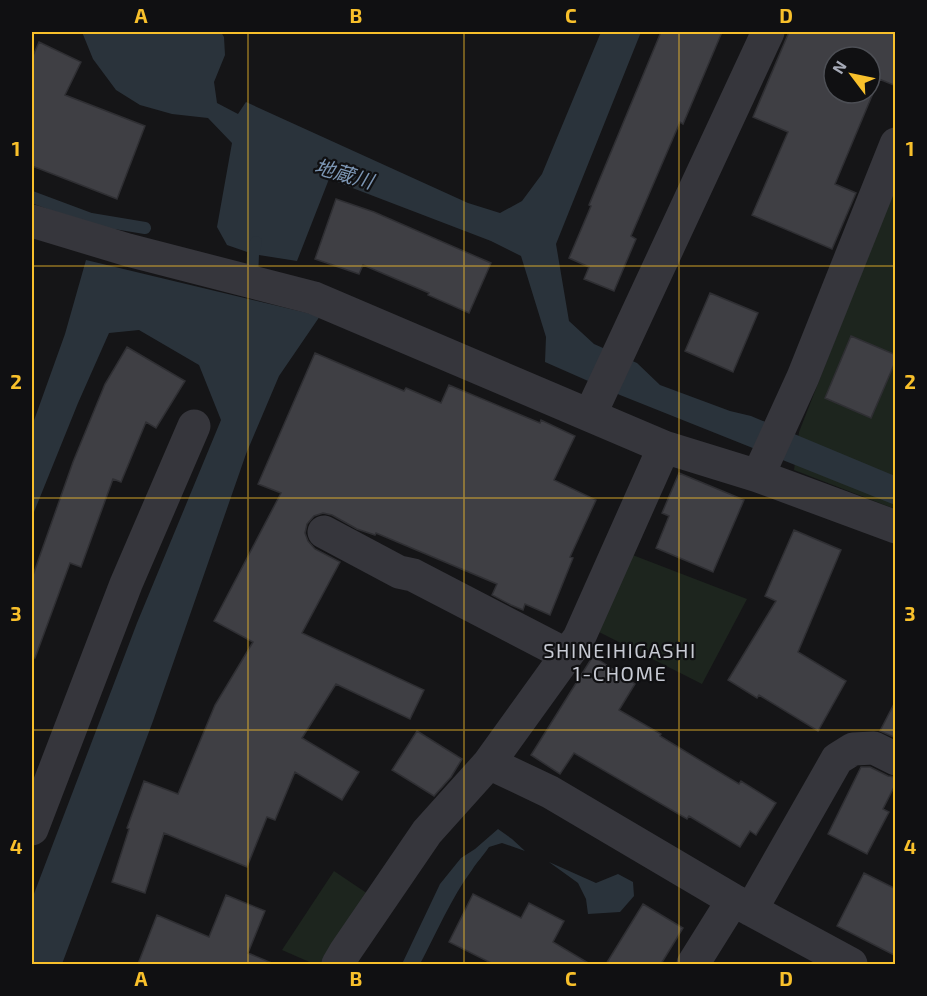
<svg xmlns="http://www.w3.org/2000/svg" width="927" height="996" font-family="'Exo 2','Noto Sans JP',sans-serif">
	<style>
		.green { fill: #1d251e }
		.water { fill: #2a333b }
		.lines { fill: none; stroke-linecap: round; stroke-linejoin: round }
		.stream { stroke: #2a333b; stroke-width: 12 }
		.building { fill: #3f3f44; stroke: #2f2f33; stroke-width: 1.5; fill-rule: evenodd }
		.street { stroke: #36363c; stroke-width: 33 }
		.grid { fill: none; stroke: #f8c02b; stroke-width: 1.5; stroke-opacity: 0.55 }
		.labels { text-anchor: middle; dominant-baseline: central; stroke-width: 4.5; stroke-linejoin: round; paint-order: stroke }
		.water-label { font-size: 20px; font-style: italic; fill: #7c96b4; stroke: #101012 }
		.neighbourhood-label { font-size: 20px; letter-spacing: 1.5px; fill: #c7cad3; stroke: #101012 }
		.neatline { fill: none; stroke: #f8c02b; stroke-width: 2 }
		.grid-label { font-size: 20px; text-anchor: middle; font-weight: bold; fill: #f8c02b }
	</style>
	<rect width="100%" height="100%" fill="#151517"/>
	<path class="green" d="M895 187V509L794 470 799 432Z
		M630 554 747 599 702 684 597 631Z
		M334 871 371 896 324 964H314L282 950Z"/>
	<path class="water" d="M82 32H221L224 37 225 55 214 82 217 103 238 114 246 102 468 203 500 213 522 201 542 174 601 32H641L556 244 569 321 594 344 637 363 660 385 730 411 751 416 895 476V505L620 395 545 362 546 337 521 256 491 241 329 179 297 261 253 254 227 245 217 227 232 143 208 118 172 114 140 105 116 90 93 59Z
		M86 260 320 316 279 376 246 454 153 721 62 964H32V899L137 623 221 420 199 365 139 330 109 333 78 403 32 517V426L65 334Z
		M498 829 512 839 525 851 502 843 489 847C483 856 477 862 472 870 451 898 436 934 420 964H402L440 884 461 858 475 849Z
		M549 862 596 883 618 874 633 882 634 896 620 912 588 914 586 899 578 883Z"/>
	<g class="lines">
		<path class="stream" d="M32 197 91 219 145 228
			M252 279 253 254 256 242"/>
	</g>
	<path class="building" d="M661 32H722L683 124 680 122 631 236 636 239 614 291 584 279 589 267 569 258 591 206 589 205Z
		M789 32H896V86L879 79 835 184 856 193 832 249 752 215 788 132 753 117ZM834 57H870V93H834Z
		M39 42 81 62 65 95 145 126 117 199 32 166V58Z
		M336 199 374 212 491 263 469 313 428 295 429 293 363 265 359 274 315 259Z
		M710 293 758 313 733 372 685 351Z
		M851 336 896 355V360L871 418 825 398Z
		M127 347 185 381 156 428 146 422 121 482 113 479 81 567 70 563 35 658H32V578L73 462 105 384Z
		M315 353 404 391 406 388 441 403 449 385 540 423 541 420 575 436 554 480 596 500 570 557 573 558 550 615 525 604 523 610 511 605 492 595 497 584 376 533 375 535 357 529 332 515 323 513 314 516 307 524 305 533 308 541 315 549 340 562 302 633 424 690 410 719 336 684 302 738 359 772 342 800 295 772 275 820 267 817 247 867 164 833 145 893 112 882 129 829 127 828 144 781 178 794 215 705 253 642 214 621 281 493 258 484Z
		M679 473 744 500 713 572 656 548 669 516 662 513Z
		M794 530 841 550 798 652 846 681 818 731 759 695 757 698 728 680 776 601 765 596Z
		M593 656 635 684 619 710 661 734 660 736 739 784 741 781 776 803 756 835 750 831 740 847 689 816 687 819 574 753 560 774 531 755Z
		M896 700V738L880 731Z
		M417 731 462 759 451 777 434 796 392 770Z
		M861 767H870L888 776 896 777V783L883 809 889 812 867 854 828 834Z
		M864 873 896 889V956L837 926Z
		M473 894 521 918 529 903 564 921 553 942 590 964H493L449 942Z
		M226 895 265 911 248 953 274 964H138L157 915 209 937Z
		M643 904 683 928 661 964H606Z"/>
	<g class="lines">
		<path class="street" d="M32 221 128 250 314 298 664 447 758 476 896 527
			M590 415 768 32
			M758 476 803 377 896 144
			M324 532 399 572 413 575 567 655
			M489 763 550 792 733 900 851 964
			M32 829 126 584 194 426
			M751 910 837 759 853 749 874 748 896 759
			M338 964 345 952 427 832 489 763 579 638 664 447
			M693 964 733 900"/>
	</g>
	<path class="grid" d="M248 32V964M464 32V964M679 32V964M32 266H896M32 498H896M32 730H896"/>
	<g class="labels">
		<g class="water-label">
			<text transform="translate(344 173) rotate(16)">地蔵川</text>
		</g>
		<g class="neighbourhood-label">
			<text x="620" y="650">SHINEIHIGASHI<tspan x="620" dy="23">1-CHOME</tspan></text>
		</g>
	</g>
	<rect width="927" height="996" fill="none" stroke="#101012" stroke-width="66"/>
	<g transform="translate(852 75) rotate(302)"><circle r="28" fill="#101012" stroke="#4c4e54" stroke-width="1.5"/>
	<path d="M0-4.5L10 22L0 15L-10 22Z" fill="#f8c02b"/>
	<text y="-9" font-size="16" font-weight="bold" text-anchor="middle" fill="#a6aab7">N</text>
	</g>
	<rect x="33" y="33" width="861" height="930" class="neatline"/>
	<g class="grid-label">
		<text x="141" y="23">A</text>
		<text x="356" y="23">B</text>
		<text x="571" y="23">C</text>
		<text x="786" y="23">D</text>
		<text x="16" y="156">1</text>
		<text x="910" y="156">1</text>
		<text x="16" y="389">2</text>
		<text x="910" y="389">2</text>
		<text x="16" y="621">3</text>
		<text x="910" y="621">3</text>
		<text x="16" y="854">4</text>
		<text x="910" y="854">4</text>
		<text x="141" y="986">A</text>
		<text x="356" y="986">B</text>
		<text x="571" y="986">C</text>
		<text x="786" y="986">D</text>
	</g>
</svg>
